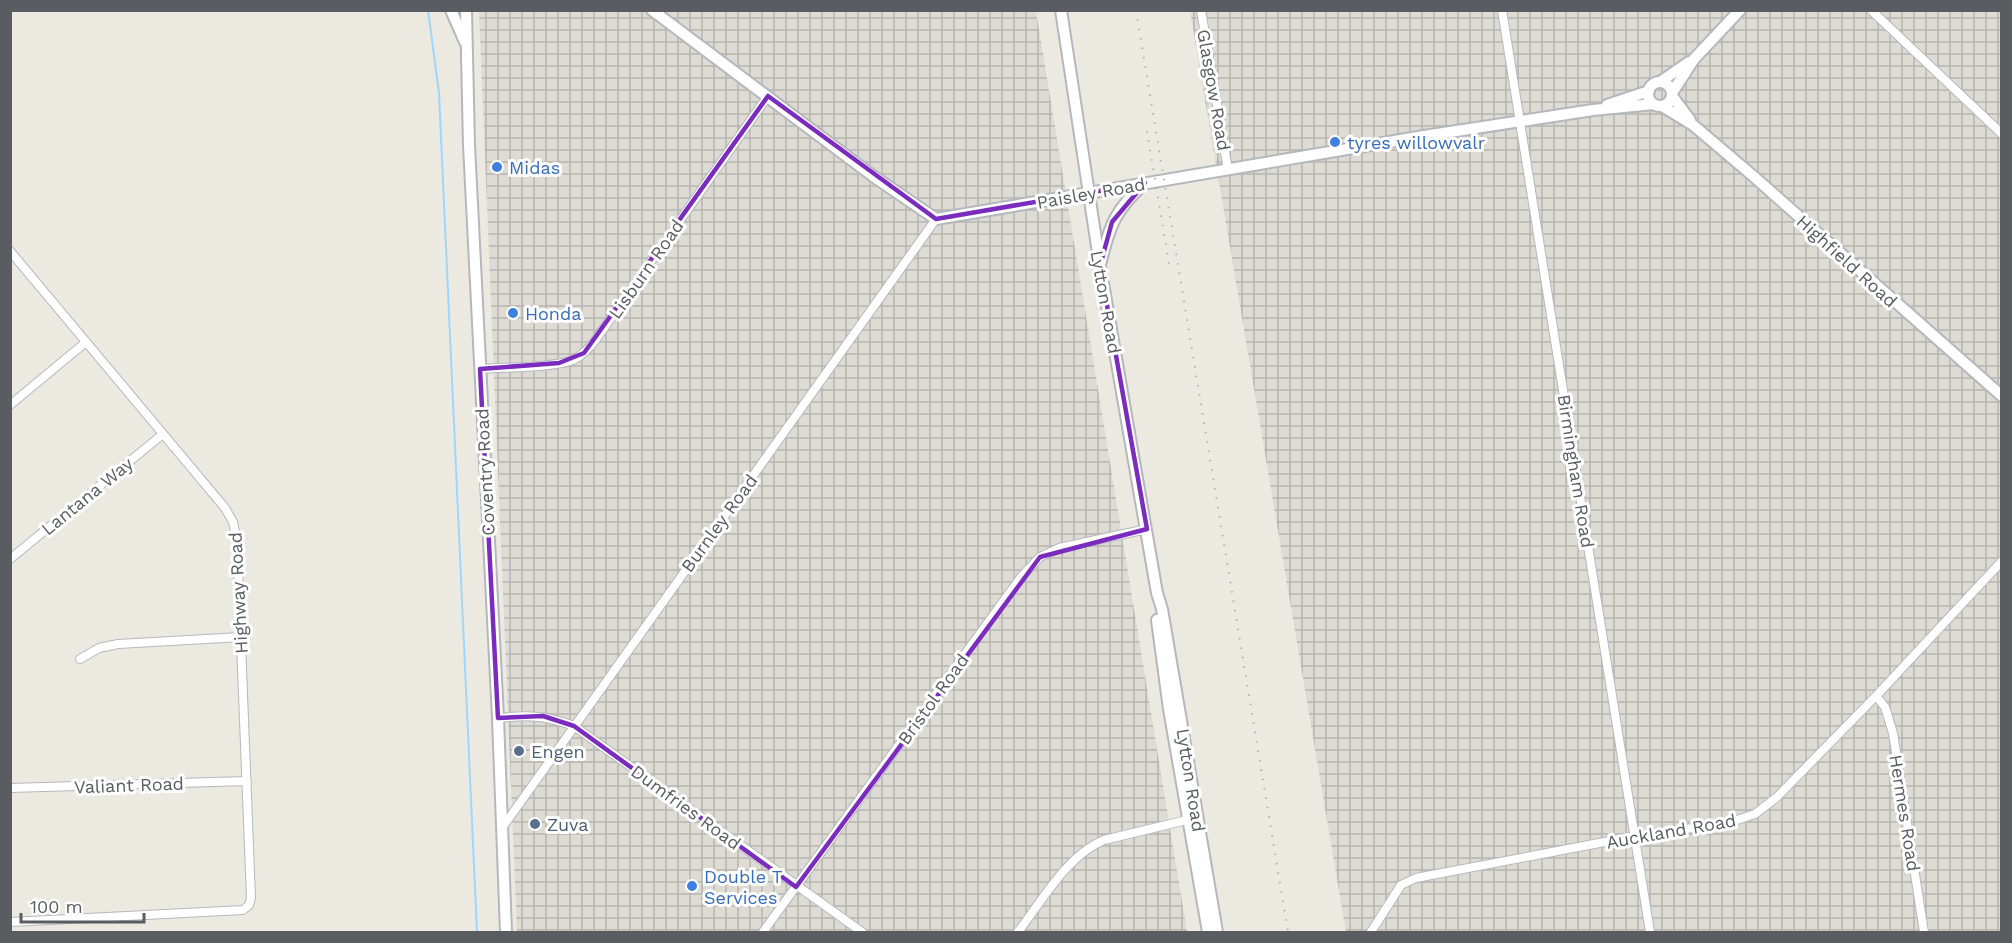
<svg xmlns="http://www.w3.org/2000/svg" width="2012" height="943" font-family="'Work Sans',sans-serif">
	<style>
		.industrial { fill: url(#industrial-grid) }
		.lines { fill: none; stroke-linecap: round; stroke-linejoin: round }
		.stream { stroke: #9dd6ff; stroke-width: 2 }
		.street-casing { stroke: #b6b8bd; stroke-width: 10 }
		.secondary-casing { stroke: #b4b7bd; stroke-width: 14 }
		.street { stroke: #fff; stroke-width: 8 }
		.secondary { stroke: #fff; stroke-width: 10 }
		.rail { stroke: #b1b2b2; stroke-width: 2; stroke-dasharray: 1.5 8; stroke-linecap: butt }
		.marked { fill: none; stroke: #7b2cbf; stroke-width: 4.5; stroke-linejoin: round }
		.shop-dot { fill: #3f7fe0; stroke: #fff; stroke-width: 2 }
		.service-dot { fill: #5c6f8a; stroke: #fff; stroke-width: 2 }
		.labels { text-anchor: middle; dominant-baseline: central; stroke-width: 6; stroke-linejoin: round; paint-order: stroke }
		.street-label { font-size: 18px; fill: #595d61; stroke: #fff }
		.shop-label { font-size: 18px; fill: #366cbe; stroke: #fff; text-anchor: start }
		.service-label { font-size: 18px; fill: #4e5e75; stroke: #fff; text-anchor: start }
	</style>
	<defs>
		<pattern id="industrial-grid" width="8" height="8" patternUnits="userSpaceOnUse" patternTransform="scale(1.5)"><rect width="8" height="8" fill="#dddbd4"/><path d="M0 4h8M4 0v8" fill="none" stroke="#b6b5af"/></pattern>
	</defs>
	<rect width="100%" height="100%" fill="#ece9e0"/>
	<path class="industrial" d="M479 11H1036L1187 932H517Z
		M1190 11H2001V932H1346Z"/>
	<g class="lines">
		<path class="stream" d="M428 10 439 93 477 932"/>
		<defs>
			<path id="street" d="M1201 10 1228 170
				M1502 10 1650 932
				M1871 10 2002 134
				M10 251 225 508 233 522 237 541 251 898 249 905 243 910 10 922
				M480 369C504 367 552 368 573 360 582 356 588 349 594 342L768 96
				M10 405 86 342
				M10 559 163 434
				M80 659 99 648 118 644 241 637
				M1876 696 1885 707 1893 733 1924 932
				M498 718C528 715 545 715 574 726L862 932
				M10 788 247 781
				M502 828 936 219
				M763 932 1021 577 1040 557 1059 548 1147 529
				M1018 932C1042 901 1067 855 1104 840L1191 819
				M1371 932 1401 885 1416 878 1636 836 1728 823 1755 814 1777 797 1876 696 2002 561"/>
			<path id="secondary" d="M451 10 465 42
				M466 10 469 145 498 718 506 932
				M652 10 873 176 936 219 1424 136 1593 110 1654 104
				M1061 10 1100 266 1157 593 1162 609 1217 932
				M1660 82 1689 62
				M1648 94a12 12 0 1 1 24 0a12 12 0 1 1-24 0Z
				M1672 93 1694 59 1740 10
				M1672 96 1690 120
				M1607 105 1649 91
				M1662 106 1693 125 1752 175 2002 396
				M1101 261C1110 224 1116 209 1145 183
				M1157 620 1169 709 1208 932"/>
		</defs>
		<use href="#street" class="street-casing"/>
		<use href="#secondary" class="secondary-casing"/>
		<use href="#street" class="street"/>
		<use href="#secondary" class="secondary"/>
		<path class="rail" d="M1136 10 1288 932
			M1147 131 1170 270"/>
	</g>
	<path class="marked" d="M768 96 936 219 1145 183 1112 222 1100 266 1147 529 1040 557 796 887 574 726 543 716 498 718 480 369 559 363 584 353Z"/>
	<g class="shop-dot">
		<circle cx="1335" cy="142" r="6"/>
		<circle cx="497" cy="167" r="6"/>
		<circle cx="513" cy="313" r="6"/>
		<circle cx="692" cy="886" r="6"/>
	</g>
	<g class="service-dot">
		<circle cx="519" cy="751" r="6"/>
		<circle cx="535" cy="824" r="6"/>
	</g>
	<g class="labels">
		<g class="street-label">
			<text transform="translate(1214 90) rotate(80)">Glasgow Road</text>
			<text transform="translate(1091 193) rotate(-10)">Paisley Road</text>
			<text transform="translate(1847 261) rotate(42)">Highfield Road</text>
			<text transform="translate(646 269) rotate(-55)">Lisburn Road</text>
			<text transform="translate(1106 302) rotate(80)">Lytton Road</text>
			<text transform="translate(1576 471) rotate(81)">Birmingham Road</text>
			<text transform="translate(485 472) rotate(-93)">Coventry Road</text>
			<text transform="translate(87 496) rotate(-39)">Lantana Way</text>
			<text transform="translate(719 523) rotate(-54)">Burnley Road</text>
			<text transform="translate(238 593) rotate(-93)">Highway Road</text>
			<text transform="translate(933 699) rotate(-54)">Bristol Road</text>
			<text transform="translate(1191 780) rotate(81)">Lytton Road</text>
			<text transform="translate(129 785) rotate(-2)">Valiant Road</text>
			<text transform="translate(686 807) rotate(36)">Dumfries Road</text>
			<text transform="translate(1905 813) rotate(81)">Hermes Road</text>
			<text transform="translate(1671 831) rotate(-10)">Auckland Road</text>
		</g>
		<g class="shop-label">
			<text x="1347" y="142">tyres willowvalr</text>
			<text x="509" y="167">Midas</text>
			<text x="525" y="313">Honda</text>
			<text x="704" y="876">Double T<tspan x="704" dy="21">Services</tspan></text>
		</g>
		<g class="service-label">
			<text x="531" y="751">Engen</text>
			<text x="547" y="824">Zuva</text>
		</g>
	</g>
	<rect width="2012" height="943" fill="none" stroke="#595d61" stroke-width="24"/>
	<path d="M21 913v9h123v-9" fill="none" stroke="#595d61" stroke-width="3"/>
	<text x="30" y="913" font-size="18" fill="#595d61" stroke="#ffffff" stroke-width="4.5" paint-order="stroke">100 m</text>
</svg>
